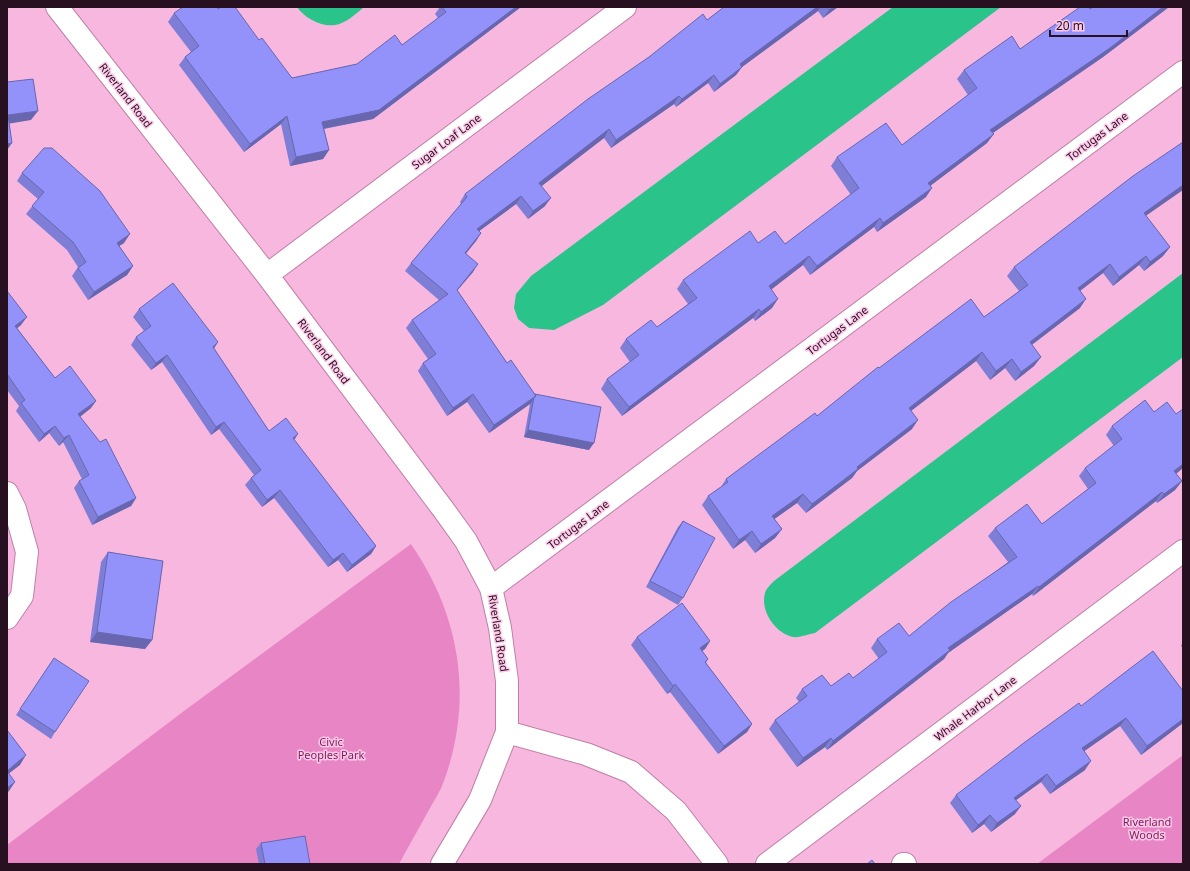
<svg xmlns="http://www.w3.org/2000/svg" width="1190" height="871" font-family="'Noto Sans',sans-serif">
	<style>
		.green { fill: #e886c5 }
		.water { fill: #2ac38a }
		.lines { fill: none; stroke-linecap: round; stroke-linejoin: round }
		.minor-casing { stroke: #be80a6; stroke-width: 24 }
		.minor { stroke: #fff; stroke-width: 22 }
		.wall { fill: #7e7ed7 }
		.shaded-wall { fill: #6766af }
		.building { fill: #9392fa; stroke: #6766af }
		.labels { text-anchor: middle; dominant-baseline: central; stroke-width: 3; stroke-linejoin: round; paint-order: stroke }
		.street-label { font-size: 11px; fill: #27101f; stroke: #fec9e8 }
		.park-label { font-size: 11px; fill: #771c5d; stroke: #fec9e8 }
	</style>
	<rect width="100%" height="100%" fill="#f8b7de"/>
	<path class="green" d="M411 544C460 615 474 698 444 781 441 790 435 799 430 808 420 827 409 845 399 864H7V845L184 711Z
		M1183 755V864H1037Z"/>
	<path class="water" d="M297 7H364C357 13 345 24 335 25 320 27 305 18 297 7Z
		M893 7H1001L603 305 554 330 529 328 518 319 514 308 516 294 531 276Z
		M1183 273V357L815 633C808 634 799 638 793 637 775 633 760 611 765 593 766 589 771 584 774 581Z"/>
	<g class="lines">
		<defs>
			<path id="minor" d="M57 7 267 275 443 509 466 541 491 588 500 628 507 681V732L480 800 442 864
				M267 275 625 7
				M7 493 15 509 27 552 22 596 7 618
				M491 588 1183 72
				M507 732 586 754 631 772 676 811 717 864
				M767 864 1183 551
				M903 864H905"/>
		</defs>
		<use href="#minor" class="minor-casing"/>
		<use href="#minor" class="minor"/>
	</g>
	<path class="wall" d="M440 7H521L373 119 324 129 329 150 323 159 290 166 281 124 244 152 179 65 185 57 191 52 168 22 174 13 218 9 259 40 292 78 357 64 402 45 438 18 435 14Z
		M724 7H838L823 18 818 11 742 67 736 75 714 92 708 83 676 107 674 104 611 148 604 138 541 186 545 206 528 219 516 204 479 231 481 233 476 241 466 253 473 272 457 290 507 363 535 394 589 450 524 437 530 404 489 433 467 402 447 416 418 371 423 363 428 359 406 328 412 320 439 300 405 271 411 263 461 204 460 202 465 194 707 20Z
		M1093 7H1169L1103 57 993 133 987 143 930 186 926 197 877 232 874 227 810 275 803 265 771 289 772 308 755 321 753 318 622 416 601 389 607 379 630 362 620 348 626 339 657 327 688 304 677 289 683 280 758 243 785 244 851 195 831 166 837 157 902 145 968 95 957 79 964 70 1020 49 1090 9Z
		M22 173 124 243 119 246 133 266 127 275 88 300 72 276 78 267 67 250 26 214 38 199 17 181Z
		M1146 216 1170 247 1163 256 1144 271 1139 265 1113 286 1103 273 1080 291V308L1032 345 1041 357 1034 366 1015 381 1005 368 990 380 976 361 911 411 912 429 857 471 852 478 806 513 797 503 774 519 782 529 775 538 755 553 745 540 733 549 702 505 708 496 721 487 726 479 817 416 879 368 984 317 1019 291 1007 276 1014 267Z
		M7 291 21 325 17 328 55 378 91 408 80 417 136 498 131 506 92 525 74 488 79 481 82 479 63 442 59 446 49 433 39 442 16 411 19 406 7 390Z
		M139 309 218 342 214 348 269 431 294 440 376 546 371 554 347 572 338 560 328 567 274 498 262 507 245 485 251 478 254 475 219 429 211 435 162 362 151 370 131 345 136 337 144 331 133 317Z
		M1112 426 1183 468 1176 474 1182 481 1175 490 1157 503 1156 501 1033 596 1032 594 948 653 944 659 827 750 825 747 797 767 769 729 775 720 799 702 796 698 802 689 831 686 853 678 879 659 871 648 877 639 909 636 1008 562 988 536 995 528 1042 524 1088 489 1079 476 1085 468 1114 446 1106 435Z
		M683 521V598L678 605 646 587 678 527Z
		M108 552 152 640 145 649 90 642 101 562Z
		M637 637 710 641 705 649 702 651 708 659 706 663 752 724 747 732 718 754 670 692 667 694 631 645Z
		M1183 642V648L1181 646Z
		M54 658 55 732 51 739 16 715Z
		M1183 691V723L1141 755 1120 726 1084 751 1085 770 1050 794 1041 782 1016 800 1015 814 991 832 984 824 972 833 950 803 956 795 1081 706Z
		M261 843 310 864H259L256 849Z"/>
	<path class="shaded-wall" d="M516 7H521L373 119 316 130 322 122Z
		M817 7H820L818 11 742 67 736 75 714 92 720 84 740 64Z
		M833 7H838L823 18 829 10Z
		M1163 7H1169L1103 57 984 139 990 130Z
		M714 75 708 83 676 107 682 99Z
		M679 96 674 104 611 148 616 140Z
		M38 111 31 120 7 124 8 115Z
		M287 116 281 124 244 152 250 144Z
		M609 129 604 138 534 192 539 183Z
		M994 134 987 143 922 192 928 183Z
		M12 143 7 150V144Z
		M329 150 323 159 290 166 296 157Z
		M1183 185V190L1137 222 1144 213Z
		M932 188 926 197 877 232 883 223Z
		M521 196 516 204 471 237 477 229Z
		M551 198 545 206 528 219 533 211Z
		M880 218 874 227 810 275 817 266Z
		M481 233 476 241 460 261 465 253Z
		M130 234 124 243 111 251 117 243Z
		M1170 247 1163 256 1144 271 1150 262Z
		M809 256 803 265 763 296 769 286Z
		M1146 256 1139 265 1113 286 1119 277Z
		M478 264 473 272 451 298 457 290Z
		M1110 264 1103 273 1072 297 1078 288Z
		M133 266 127 275 88 300 94 292Z
		M778 299 772 308 755 321 761 312Z
		M1086 299 1080 308 1023 351 1030 342Z
		M759 309 753 318 622 416 629 407Z
		M27 317 21 325 10 334 15 326Z
		M218 342 213 350V347Z
		M982 352 976 361 903 417 909 408Z
		M167 355 162 362 151 370 156 363Z
		M1041 357 1034 366 1015 381 1021 372Z
		M1012 359 1005 368 990 380 996 371Z
		M473 394 467 402 447 416 453 408Z
		M536 396 530 404 489 433 494 425Z
		M96 401 91 408 73 422 78 414Z
		M918 420 912 429 857 471 852 478 806 513 812 504 857 467Z
		M224 422 219 429 211 435 216 427Z
		M55 426 49 433 39 442 44 434Z
		M528 430 594 443 589 450 524 437Z
		M298 434 293 442V438Z
		M69 435 63 442 59 446 64 438Z
		M1183 464V468L1168 480 1174 471Z
		M1182 481 1175 490 1157 503 1164 494Z
		M280 490 274 498 262 507 267 500Z
		M1162 492 1156 501 1033 596 1039 587Z
		M803 494 797 503 766 525 772 516Z
		M136 498 131 506 92 525 98 517Z
		M782 529 775 538 755 553 761 544Z
		M752 531 745 540 733 549 739 540Z
		M376 546 371 554 347 572 352 565Z
		M343 553 338 560 328 567 333 560Z
		M1038 586 1032 594 948 653 944 659 827 750 833 741 948 648Z
		M97 632 152 640 145 649 90 642Z
		M710 641 705 649 694 657 700 648Z
		M675 684 670 692 667 694 673 686Z
		M1126 718 1120 726 1076 757 1082 748Z
		M1183 719V723L1141 755 1147 746Z
		M752 724 747 732 718 754 724 746Z
		M831 738 825 747 797 767 803 758Z
		M26 755 20 765 7 775V771Z
		M1091 761 1085 770 1050 794 1056 786Z
		M1047 774 1041 782 1008 806 1014 798Z
		M15 782 9 791 7 793V788Z
		M1021 806 1015 814 991 832 997 823Z
		M990 815 984 824 972 833 978 825Z"/>
	<path class="building" d="M183 7H217L218 9 221 7H235L259 40 262 38 292 78 357 64 395 35 402 45 446 12 442 7H516L379 110 322 122 329 150 296 157 287 116 250 144 185 57 199 46 174 13Z
		M724 7H817L740 64 742 67 720 84 714 75 682 99 679 96 616 140 609 129 539 183 551 198 533 211 521 196 477 229 481 233 465 253 478 264 457 290 507 363 511 360 536 396 494 425 473 394 453 408 423 363 436 354 412 320 448 294 411 263 467 197 465 194 588 99 649 57 703 14 707 20Z
		M827 7H833L829 10Z
		M1080 7H1089L1090 9 1093 7H1163L1110 48 990 130 994 134 928 183 932 188 883 223 880 218 817 266 809 256 769 286 778 299 761 312 759 309 629 407 607 379 639 355 626 339 651 320 657 327 697 298 683 280 750 231 758 243 775 231 785 244 859 188 837 157 886 123 902 145 977 88 964 70 1012 36 1020 49Z
		M33 79 38 111 8 115 12 143 7 144V82Z
		M1183 142V185L1144 213 1170 247 1150 262 1146 256 1119 277 1110 264 1078 288 1086 299 1030 342 1041 357 1021 372 1012 359 996 371 982 352 909 408 918 420 857 467 858 469 812 504 803 494 772 516 782 529 761 544 752 531 739 540 708 496 728 482 726 479 815 413 817 416 878 367 879 368 971 299 984 317 1028 285 1014 267 1133 176Z
		M44 148H52L100 191 130 234 117 243 133 266 94 292 78 268 86 262 73 242 32 206 44 192 22 173Z
		M173 283 218 342 213 347 269 431 286 418 298 434 293 438 376 546 352 565 343 553 333 560 280 490 267 500 251 478 261 470 224 422 216 427 167 355 156 363 136 337 151 326 139 309Z
		M7 291 27 317 15 326 55 378 70 366 96 401 78 414 100 442 106 439 136 498 98 517 79 481 89 475 69 435 64 438 55 426 44 434 21 403 25 400 7 374Z
		M535 394 601 407 594 443 528 430 534 397 536 396Z
		M1145 400 1154 412 1167 402 1176 414 1183 409V464L1174 471 1182 481 1164 494 1162 492 1039 587 1038 586 948 648 950 650 833 741 831 738 803 758 775 720 807 696 802 689 822 675 831 686 849 673 853 678 887 652 877 639 899 623 909 636 951 602 1017 557 995 528 1027 504 1042 524 1096 483 1085 468 1122 439 1112 426Z
		M683 521 715 538 683 598 650 581Z
		M108 552 163 561 152 640 97 632Z
		M682 603 710 641 700 648 708 659 705 662 752 724 724 746 675 684 673 686 637 637Z
		M1153 651 1183 691V719L1147 746 1126 718 1082 748 1091 761 1056 786 1047 774 1014 798 1021 806 997 823 990 815 978 825 956 795 1025 742 1079 703 1081 706Z
		M54 658 89 681 55 732 20 709Z
		M7 730 26 755 7 771Z
		M7 771 15 782 7 788Z
		M305 836 310 864H265L261 843Z
		M872 860 875 864H867Z"/>
	<g class="labels">
		<g class="street-label">
			<text transform="translate(126 95) rotate(52)">Riverland Road</text>
			<text transform="translate(1097 136) rotate(-37)">Tortugas Lane</text>
			<text transform="translate(446 141) rotate(-37)">Sugar Loaf Lane</text>
			<text transform="translate(837 330) rotate(-37)">Tortugas Lane</text>
			<text transform="translate(324 351) rotate(53)">Riverland Road</text>
			<text transform="translate(578 524) rotate(-37)">Tortugas Lane</text>
			<text transform="translate(499 633) rotate(81)">Riverland Road</text>
			<text transform="translate(975 708) rotate(-37)">Whale Harbor Lane</text>
		</g>
		<g class="park-label">
			<text x="331" y="741">Civic<tspan x="331" dy="13">Peoples Park</tspan></text>
			<text x="1147" y="821">Riverland<tspan x="1147" dy="13">Woods</tspan></text>
		</g>
	</g>
	<rect width="1190" height="871" fill="none" stroke="#27101f" stroke-width="16"/>
	<path d="M1050 30v6h77v-6" fill="none" stroke="#27101f" stroke-width="2"/>
	<text x="1056" y="30" font-size="12" fill="#27101f" stroke="#fec9e8" stroke-width="3" paint-order="stroke">20 m</text>
</svg>
